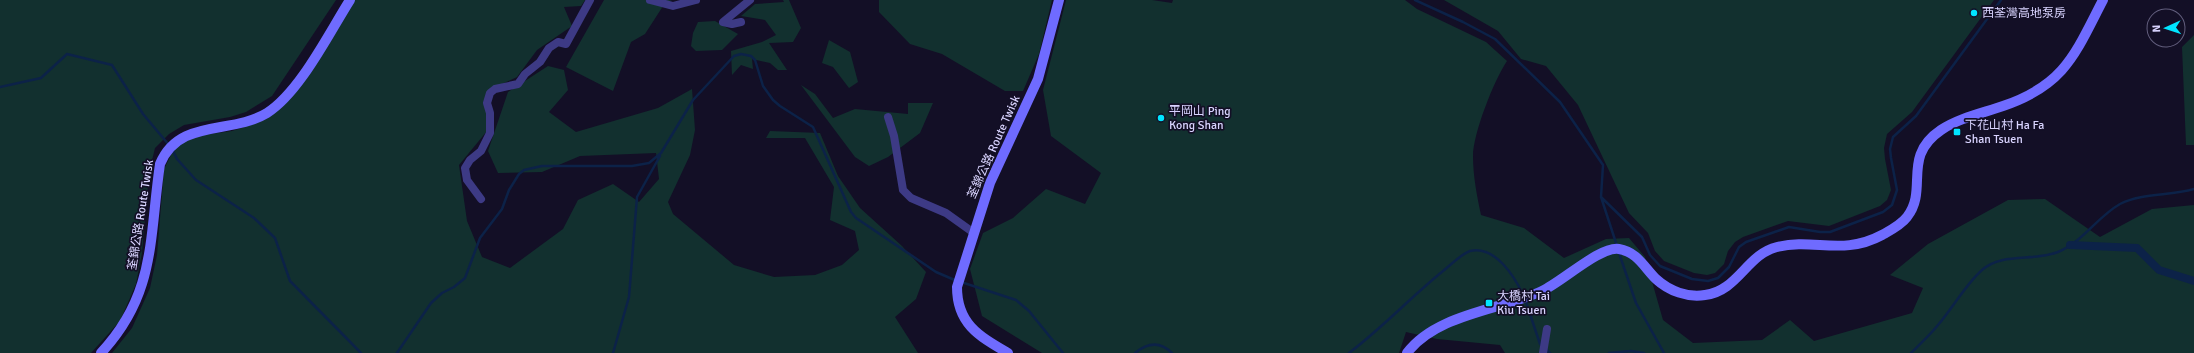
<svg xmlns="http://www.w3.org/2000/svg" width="2194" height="353" font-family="Signika,'Noto Sans TC',sans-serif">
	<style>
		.green { fill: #12302f }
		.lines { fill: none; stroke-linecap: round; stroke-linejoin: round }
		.stream { stroke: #0c2248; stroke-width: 2.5 }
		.canal { stroke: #0c2248; stroke-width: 8 }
		.street { stroke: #3d3a85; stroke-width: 8 }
		.secondary { stroke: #6f6bff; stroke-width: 10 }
		.poi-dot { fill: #00e5ff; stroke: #130f26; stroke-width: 1.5 }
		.labels { text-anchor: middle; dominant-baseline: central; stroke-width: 3.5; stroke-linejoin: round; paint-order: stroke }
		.poi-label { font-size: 12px; fill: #d9d4ff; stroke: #130f26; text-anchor: start }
		.street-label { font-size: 12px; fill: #d9d4ff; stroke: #130f26 }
	</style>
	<rect width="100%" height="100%" fill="#130f26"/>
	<path class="green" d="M0 0H336L272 96 246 112 230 117 184 125 169 134 155 148 149 173 142 253 136 284 120 321 91 353H0Z
		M352 0H585L581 6 564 7 572 26 537 50 517 77 487 91V131L459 165 467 221 482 257 510 268 563 229 578 200 613 184 639 202 659 179 656 153 580 156 542 172 498 173 488 151 508 92 548 66 564 70 568 90 549 112 576 132 658 108 692 89 695 130 690 155 668 202 673 214 734 265 774 277 815 275 842 265 859 250 855 231 830 220 834 187 805 138H766L770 131 820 133 838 176 860 208 902 246 926 272 916 299 895 317 918 353H112L132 328 150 288 157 255 164 169 176 145 196 136 232 131 251 125 271 115Z
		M604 0H672L665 3 645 34 631 42 613 91 566 67Z
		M783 0H789L801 28 793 42 769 43 787 70H778L770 63 752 59 753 69 741 65 732 75 731 51 762 42 776 35 765 20 741 16 755 4 784 2Z
		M879 0H1052L1039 54 1023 91H1005L942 54 910 44 879 12Z
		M1066 0H1152L1172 3 1173 0H1405L1417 9 1486 42 1507 61C1494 80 1473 134 1473 156 1473 176 1477 196 1481 215L1524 228 1564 258 1606 239 1629 238 1645 257 1663 320 1693 343 1762 340 1790 320 1814 341 1912 313 1923 288 1890 275 1928 244 2008 200 2045 199 2100 237 2152 209 2194 205V353H1505L1500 345 1437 339 1406 332 1399 353H1042L982 316 970 269 983 233 1013 218 1046 189 1085 204 1101 173 1051 136 1043 90Z
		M1444 0H1994L1912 112 1887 134 1884 148 1885 159 1891 190 1887 200 1880 206 1829 226 1788 221 1743 237 1735 242 1728 251 1724 264 1715 273 1707 275 1694 273 1664 261 1655 251 1648 233 1629 213 1578 105 1546 66 1521 59 1498 31Z
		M715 21 738 34 722 50 696 51 691 46 693 33 698 22Z
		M2194 35V145H2186L2182 47Z
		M829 40 850 52 858 82 849 88 833 67 822 63Z
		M801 85 815 94 833 118 855 109 908 114V103H933L920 133 888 157 869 166 855 157Z"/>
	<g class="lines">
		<path class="stream" d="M1415 0 1463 22 1495 39 1560 102 1603 165 1601 197 1617 246
			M0 87 41 78 67 54 112 65 143 114 169 145
			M172 149 177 159 196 180 254 218 275 238 290 281 361 353
			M1601 197 1642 237 1650 255 1660 266 1692 279 1708 281 1718 278 1729 267 1739 247 1746 242 1789 227 1820 232H1830L1883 212 1892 205 1897 190 1891 158 1890 149 1893 137 1916 116 2001 0
			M1619 253 1636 303 1664 353
			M961 282 1016 300 1029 311 1063 353
			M1525 299 1540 344 1550 353
			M397 353 431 303 442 293 454 287 465 278 480 238 502 209 509 190 519 174 524 170 542 166H632L649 163 661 153 693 100 734 56 741 54 751 56 755 60 763 86 773 100 780 106 813 127 851 212 856 218 936 272 957 281
			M613 353 629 297 637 197 660 156
			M1135 353C1147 343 1160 341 1172 353
			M1349 353C1382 328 1411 297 1443 271 1451 265 1461 254 1470 251 1495 245 1515 277 1523 295
			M1609 353 1631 351 1644 353
			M1911 353C1920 344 1930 335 1938 325 1953 308 1965 285 1982 270 2002 252 2034 262 2058 252 2083 242 2097 217 2120 204 2142 193 2170 196 2194 189"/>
		<path class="canal" d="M2070 245 2137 248 2159 270 2194 281"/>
		<path class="street" d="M650 0 673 6 696 0
			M741 22 732 24 723 22 750 0
			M888 117 894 136 903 190 911 198 946 213 974 233
			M481 199 467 180 465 168 470 160 481 151 490 133V113L487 103 490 93 495 89 518 84 525 74 540 62 549 48 558 42 566 44 590 0
			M1543 353 1547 329"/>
		<path class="secondary" d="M101 353C156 294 149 239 160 164 179 118 231 135 267 113 300 92 329 33 350 0
			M1008 353C979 336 957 324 957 287L990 183 1038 79 1059 0
			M1407 353C1436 314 1500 310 1542 291 1562 282 1600 246 1619 249 1637 252 1644 267 1656 279 1669 291 1688 298 1705 295 1738 291 1747 254 1777 247 1814 238 1843 256 1882 235 1891 230 1901 225 1907 217 1929 189 1901 157 1941 130 1959 118 1983 113 2003 106 2065 85 2075 54 2103 0"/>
	</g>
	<g class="poi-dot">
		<circle cx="1974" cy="13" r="4"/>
		<circle cx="1161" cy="118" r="4"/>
		<rect x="1953" y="128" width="8" height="8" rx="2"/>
		<rect x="1485" y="299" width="8" height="8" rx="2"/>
	</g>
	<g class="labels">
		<g class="poi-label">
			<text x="1982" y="13">西荃灣高地泵房</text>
			<text x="1169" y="111">平岡山 Ping<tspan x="1169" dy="14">Kong Shan</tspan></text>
			<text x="1965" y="125">下花山村 Ha Fa<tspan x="1965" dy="14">Shan Tsuen</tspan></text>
			<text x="1497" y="296">大橋村 Tai<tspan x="1497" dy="14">Kiu Tsuen</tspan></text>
		</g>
		<g class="street-label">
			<text transform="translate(994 147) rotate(-66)">荃錦公路 Route Twisk</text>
			<text transform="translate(141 215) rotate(-81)">荃錦公路 Route Twisk</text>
		</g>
	</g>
	<g transform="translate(2166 28) rotate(267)"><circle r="19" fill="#130f26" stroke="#625e7d"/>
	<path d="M0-3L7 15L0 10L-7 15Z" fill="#00e5ff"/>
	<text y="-6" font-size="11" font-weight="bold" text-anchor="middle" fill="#d9d4ff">N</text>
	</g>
</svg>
